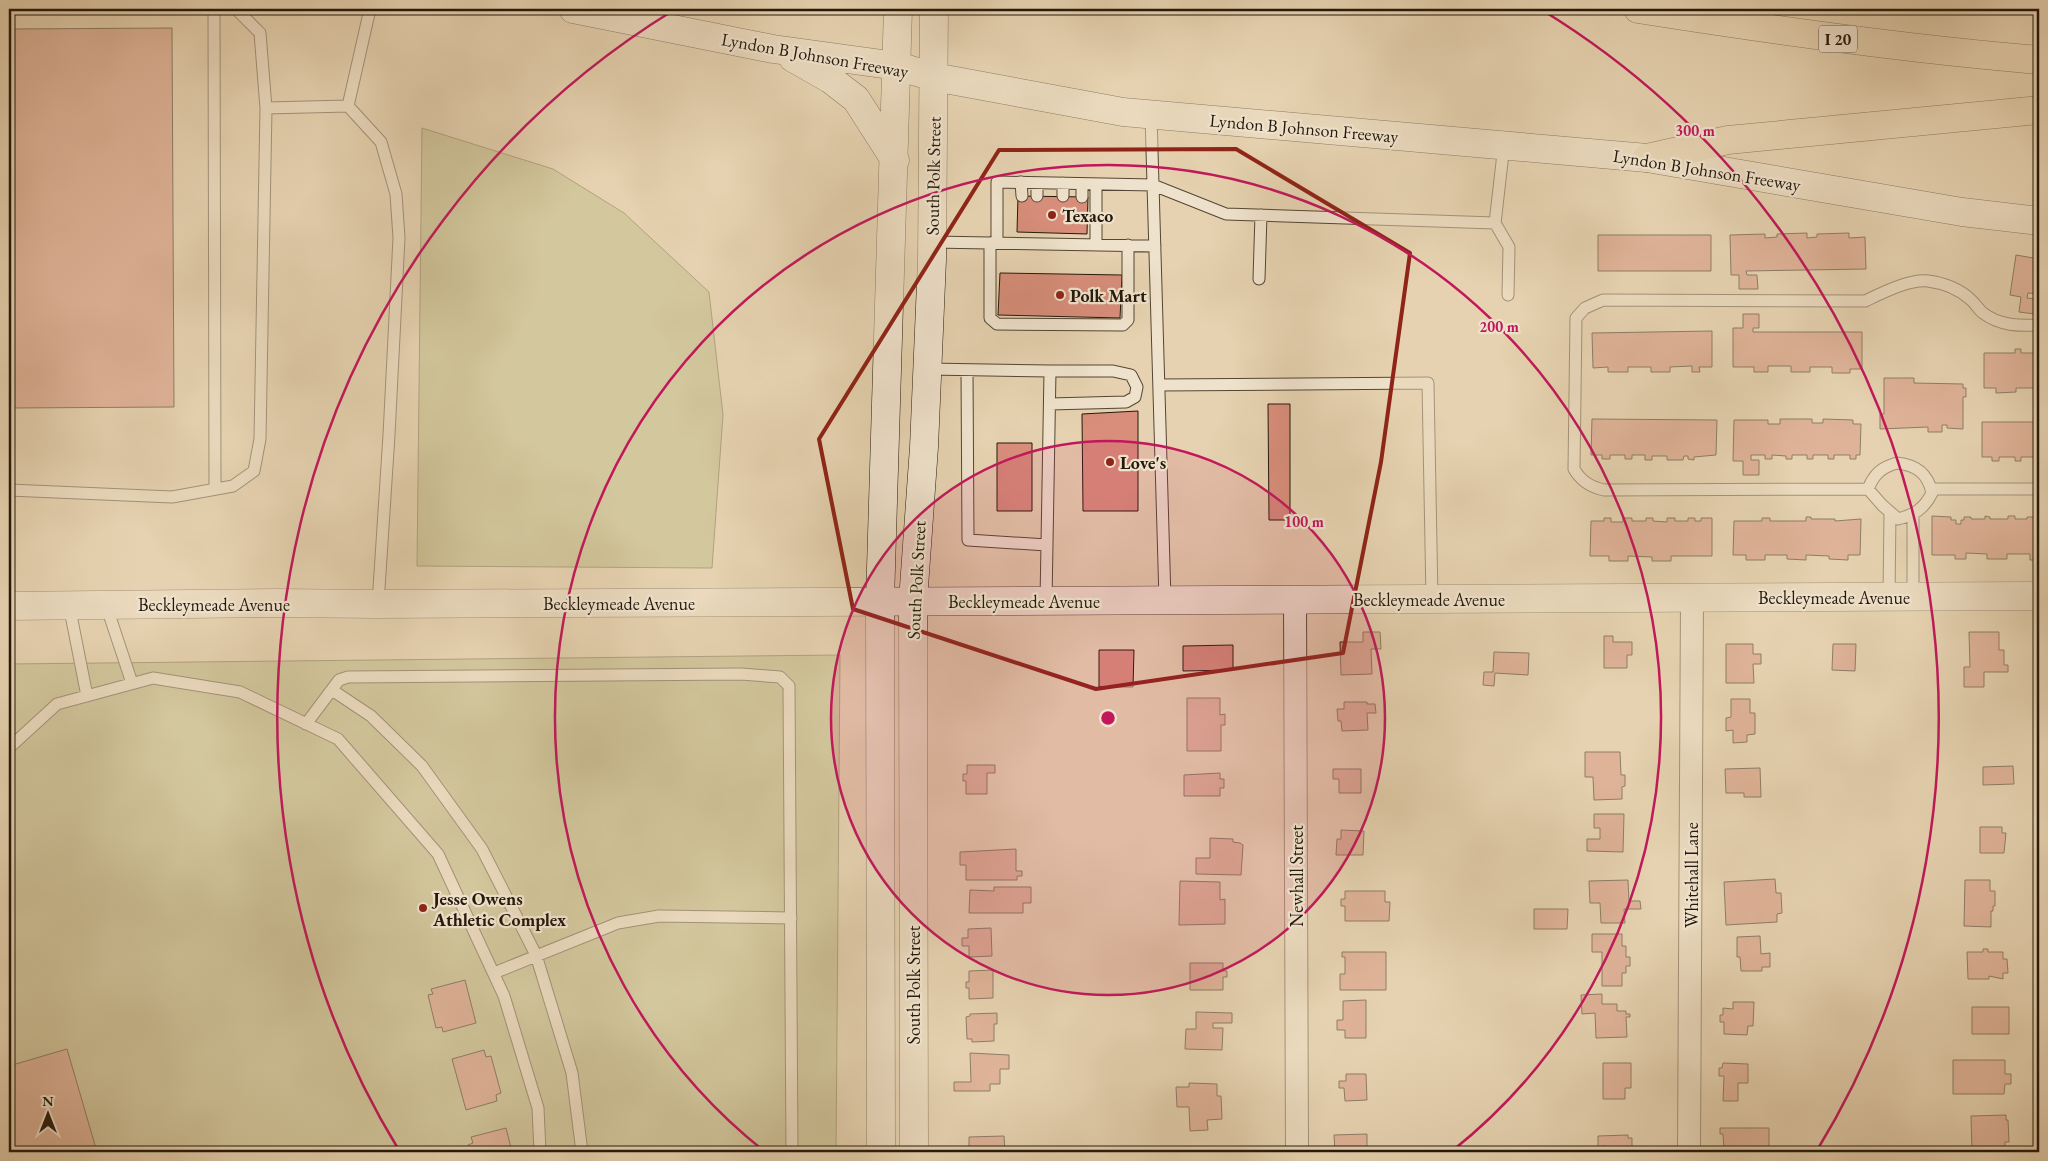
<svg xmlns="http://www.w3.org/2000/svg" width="2048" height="1161" font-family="'EB Garamond',serif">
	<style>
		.green { fill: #bcba86; stroke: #706948 }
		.building { fill: #d88e7b; stroke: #24180b }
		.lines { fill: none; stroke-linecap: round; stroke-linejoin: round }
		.service-casing { stroke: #544634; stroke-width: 13 }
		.minor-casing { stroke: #544634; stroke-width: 24 }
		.tertiary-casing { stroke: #544634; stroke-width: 29 }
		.secondary-casing { stroke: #24180b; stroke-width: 29 }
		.motorway-casing { stroke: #24180b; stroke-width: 29 }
		.service { stroke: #efe2cc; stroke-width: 11 }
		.minor { stroke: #efe2cc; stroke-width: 22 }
		.tertiary { stroke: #efe2cc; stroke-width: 28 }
		.secondary { stroke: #efe2cc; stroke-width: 28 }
		.motorway { stroke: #e6d2b0; stroke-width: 28 }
		.marked { fill: none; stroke: #8f2418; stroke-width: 4; stroke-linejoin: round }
		.ring { fill: none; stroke: #c2185b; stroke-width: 2.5 }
		.poi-dot { fill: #8f2418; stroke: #efe2cc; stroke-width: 2 }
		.labels { text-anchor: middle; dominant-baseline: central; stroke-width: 4.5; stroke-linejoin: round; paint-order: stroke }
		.shield { fill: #efe2cc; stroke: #615545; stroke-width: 1 }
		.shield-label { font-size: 16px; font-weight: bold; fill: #24180b }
		.street-label { font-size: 18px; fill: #24180b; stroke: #efe2cc }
		.poi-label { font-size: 18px; font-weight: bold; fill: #24180b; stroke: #efe2cc; text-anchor: start }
		.centre { fill: #c2185b; stroke: #efe2cc; stroke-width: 2.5 }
		.ring-label { font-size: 15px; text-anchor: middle; font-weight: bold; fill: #c2185b; stroke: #efe2cc; stroke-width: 4.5; stroke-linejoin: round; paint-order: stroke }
	</style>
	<rect width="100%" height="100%" fill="#e6d2b0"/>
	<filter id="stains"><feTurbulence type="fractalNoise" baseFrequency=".004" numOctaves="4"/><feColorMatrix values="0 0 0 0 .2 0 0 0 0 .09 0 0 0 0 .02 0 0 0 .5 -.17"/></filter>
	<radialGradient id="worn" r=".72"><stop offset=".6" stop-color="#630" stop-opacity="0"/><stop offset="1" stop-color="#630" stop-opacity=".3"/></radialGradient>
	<path class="green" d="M422 128 553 169 624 213 709 292 723 415 712 568 417 566Z
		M840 655 836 1152H9V664Z"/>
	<path class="building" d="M172 28 174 407 9 408V29Z
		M1018 196 1088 197 1087 234 1017 232Z
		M1807 233V238L1817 237V234L1849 233V238L1865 237 1866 269 1746 271 1747 275H1757L1758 289H1739V275H1731L1730 235 1765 234V238L1777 237V234Z
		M1598 235H1711V271H1598Z
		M2016 255 2039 259V294L2028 293 2027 298 2037 299 2035 314 2019 312 2021 297 2010 295Z
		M1000 273 1122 275 1120 318 998 315Z
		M1743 314H1759V328H1753V332H1862V369H1850V373H1832V367H1810V372H1791V366H1768V372H1754V367H1733V328H1743Z
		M1712 331V367H1699L1700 372H1692V366L1670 367V372H1651V367H1628V372H1608V367L1593 368 1592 333Z
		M2015 349H2021V353H2039V394L2038 388H2016V392L1996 393V388H1984V353H2015Z
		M1884 378H1914V383L1963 384V388H1966V397H1963V429L1947 428V425H1942V432H1928V427L1880 429V414H1884Z
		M1268 404H1290V520H1269Z
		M1138 411V511H1083L1082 414Z
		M1592 419 1717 420 1716 455 1694 457V460L1688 459V456H1684L1683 460H1667V456H1652V460H1645V455H1632V459H1625V455H1610V459H1602V455H1591Z
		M1780 419H1812V423H1823V419L1853 420V424H1861L1860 455H1856V459H1850V455H1834V459H1828V455H1813V459H1807V455H1792V459H1786V456L1772 455V459H1765V455H1751V460H1759V475H1743V461H1733L1734 420H1768V424H1780Z
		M1982 422H2039V461H2035V457H2021V461H2015V457H1999V461H1992V457H1982Z
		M997 443H1032V511H997Z
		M1932 516 1951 517V520H1956V524H1961V520H1964V517H1971V519H1985V516L1990 517V519H2008V516H2015V519H2027V517H2034V519H2039V560H2030V554H2007V559H1987V554L1966 553V559H1955V555H1932Z
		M1806 517H1811V519H1835V521L1861 519 1860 555H1848V560L1829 559V556L1806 555V560L1787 559V555H1765V560H1746V555H1733L1734 521H1762V518H1770V521H1806Z
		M1604 518H1611V522H1623V518H1632V521H1646V518H1653V521L1667 522V518H1675V521H1688V518H1695V521H1701V518H1712V556H1671V561H1652V557L1628 556V561H1609V556H1590L1591 521H1604Z
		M1363 632H1380L1381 649H1371L1372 674 1341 675 1340 642H1363Z
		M1969 632H1999V650H2004V665H2008V672H1984V687H1964V667H1970Z
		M1604 636H1613V642H1632V655H1627V668H1604Z
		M1726 644H1753V654H1761V664H1753L1754 683H1726Z
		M1833 644H1856L1855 671 1832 670Z
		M1233 645V670L1183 671V646Z
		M1099 650H1134L1133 687H1099Z
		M1494 652 1529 653 1528 675 1495 673 1494 686 1483 685 1484 672H1493Z
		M1187 698H1220V715L1225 714V725H1221V751H1187Z
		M1731 699H1750V713H1755V734L1747 735V742L1733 743V730L1726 731V718L1731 717Z
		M1344 702H1367V704H1375L1376 713H1367L1368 730 1342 731 1341 721H1338L1337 709H1344Z
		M1585 752H1620L1621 775H1625V786L1622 787V799L1594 800 1593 777H1585Z
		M967 765H995V773H987V794H966V781H963V774H967Z
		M2013 766 2014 784 1983 785V767Z
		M1760 768 1761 797H1744V793H1726L1725 769Z
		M1333 769H1361V793H1339V779H1333Z
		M1220 773V779H1224V788H1220V796H1184V775Z
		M1594 814H1624L1623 852 1587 851V839H1600V828H1594Z
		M1980 827H2002V833H2006L2004 853H1980Z
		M1341 830 1364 831 1363 855H1336L1337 839H1341Z
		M1210 838 1233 839V842L1240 843 1243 845 1241 875 1196 874V858H1210Z
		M1016 849V871H1022V876H1017V880H966V865H960V852Z
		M1775 879 1776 893H1781L1782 913 1777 914V922L1726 925 1724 882Z
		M1628 880 1629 901H1640L1641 909H1624L1625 923H1601L1600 903H1590L1589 881Z
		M1965 880H1990V891H1995V906H1993V911H1991V927L1964 926Z
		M1180 881 1220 882V900L1225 899V924L1179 925Z
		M994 887H1031V903H1023V913H969L970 890 994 891Z
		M1345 891H1385V902H1390L1389 921H1345V906H1341V899H1345Z
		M1534 909H1568L1567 929H1534Z
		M991 928 992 956 969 957V946H962V938H968V929Z
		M1592 934H1622V946H1626V957H1630V966H1626V973H1622V986H1602V952H1592Z
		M1760 936 1761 954 1770 953V967H1762V971H1741L1740 957H1737V937Z
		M1983 949H1988V952H2003V959H2007L2008 973H2003V979L1989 976V979H1968L1967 952H1983Z
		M1342 952H1386V990H1340V974H1345V957H1342Z
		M1190 963H1223V971H1227V977H1223V990H1190Z
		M993 970V998L969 999V988H966V982H969V971Z
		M465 980 476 1023 443 1032 442 1027 436 1028 428 995 433 994 431 989Z
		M1602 994V1004H1617V1011H1626V1014H1630V1017H1626L1627 1037 1596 1038 1595 1013 1582 1014 1581 995Z
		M1366 1000V1038H1345V1030H1337V1020H1343V1001Z
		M1733 1002H1754L1753 1026H1748L1747 1035 1724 1034V1022H1720V1015H1723V1008L1733 1009Z
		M1972 1007H2009V1034H1972Z
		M1196 1012 1232 1013V1023H1213V1028H1223L1222 1050 1185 1049 1186 1029H1196Z
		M997 1013V1024H994V1041L972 1042V1039H967L966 1017 970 1016V1014Z
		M67 1049 97 1152H13L9 1139V1066Z
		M484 1050 486 1057 491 1056 501 1093 496 1095 497 1101 466 1110 452 1059Z
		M970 1053 1009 1055V1069H1000V1084H990V1091H954V1082H971Z
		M1953 1060H2005V1074H2011V1084H2005L2004 1094H1953Z
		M1603 1063H1631V1088H1625V1099H1603Z
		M1723 1063 1748 1064V1083H1738V1101H1723L1724 1076H1719V1068H1722Z
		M1346 1074H1366L1367 1100 1345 1101 1344 1088H1339V1081H1346Z
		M1189 1083 1217 1084V1096H1221L1222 1119 1207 1120 1208 1130 1190 1131 1189 1107H1177L1176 1087H1189Z
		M2006 1115V1120H2008L2009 1142H2005V1152H1972L1971 1116Z
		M506 1128 512 1152H470L468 1145 473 1143 471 1137Z
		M1720 1128H1769V1150L1724 1151 1723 1134H1720Z
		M1367 1134V1152H1335L1334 1135Z
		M1628 1135V1138H1632V1150H1628V1152H1606V1146L1598 1147V1136Z
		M1004 1136 1005 1152H969V1137Z"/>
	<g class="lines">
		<defs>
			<path id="service" d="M214 9 215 489
				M348 106 381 142 396 194 399 238 389 435 378 604
				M266 108 348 106 370 9
				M1151 115 1165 600
				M1021 182 1022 196
				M1063 183V196
				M1096 184V245
				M1037 196V183
				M1082 197V184
				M1495 223 1509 247 1508 295
				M932 242 1155 246
				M990 243V318L997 324 1123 325 1128 320V245
				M997 243V182L1153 185 1226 214 1495 223 1504 145
				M1259 279 1261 215
				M927 369 1050 371 1046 601
				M967 370 968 540 1047 545
				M1159 385 1428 383 1432 599
				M1050 404 1126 402 1135 397 1137 387 1131 375 1113 371H1050
				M1897 463C1917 465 1928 474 1932 493 1924 509 1914 515 1898 519L1882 505 1868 489C1874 474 1882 467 1897 463Z
				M1868 489 1604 490C1590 487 1581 481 1574 469L1576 318 1585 308 1603 300 1865 301C1882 293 1909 279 1928 281 1943 283 1959 289 1970 299 1975 303 1978 309 1983 313 2000 326 2020 326 2039 325
				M1931 489H2039
				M9 490 172 497 233 486 254 471 260 439 266 108 260 33 236 9
				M1913 514V596
				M1889 597 1890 512
				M69 605 87 696
				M106 605 132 683
				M332 690 371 716 422 766 482 849 536 955 572 1073 582 1152
				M306 724 339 680 348 677 741 674 780 677 789 686 792 1152
				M9 748 57 704 153 678 240 692 338 739 438 854 504 996 538 1108 540 1152
				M494 973 618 923 659 916 791 918"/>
			<path id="minor" d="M1295 599 1297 1152
				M1689 1152 1692 598"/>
			<path id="tertiary" d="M9 606 275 603 378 604 2039 596"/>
			<path id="secondary" d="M573 9 773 49 897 66 934 77 1123 112 1647 158 1962 212 2039 221
				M793 58 830 79 856 99 895 160
				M881 1152 880 601 898 9
				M914 1152 913 601 924 447 932 260 934 9"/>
			<path id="motorway" d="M1638 9C1771 30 1905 49 2039 60
				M1647 158 1728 140 2039 110"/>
		</defs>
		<use href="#service" class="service-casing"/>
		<use href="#minor" class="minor-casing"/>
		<use href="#tertiary" class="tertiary-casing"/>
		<use href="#secondary" class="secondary-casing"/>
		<use href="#motorway" class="motorway-casing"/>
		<use href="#service" class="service"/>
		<use href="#minor" class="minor"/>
		<use href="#tertiary" class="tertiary"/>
		<use href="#secondary" class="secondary"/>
		<use href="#motorway" class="motorway"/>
	</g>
	<path d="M0 0H2048V1161H0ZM1236 149 1410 253 1381 462 1343 653 1096 689 853 609 819 439 999 150Z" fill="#e6d2b0" fill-opacity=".55" fill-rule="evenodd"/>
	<path class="marked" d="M1236 149 1410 253 1381 462 1343 653 1096 689 853 609 819 439 999 150Z"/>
	<circle cx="1108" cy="718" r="277" fill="#c2185b" fill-opacity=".12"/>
	<g class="ring">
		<circle cx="1108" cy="718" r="277"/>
		<path d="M764 1151A553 553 0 1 1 1452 1151"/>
		<path d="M400 1152A830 830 0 0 1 674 10M1542 10A830 830 0 0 1 1816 1152"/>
	</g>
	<g class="poi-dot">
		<circle cx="1052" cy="215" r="5"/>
		<circle cx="1060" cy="295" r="5"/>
		<circle cx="1110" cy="462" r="5"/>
		<circle cx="423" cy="908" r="5"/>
	</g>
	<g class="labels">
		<rect class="shield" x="1819" y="25.5" width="38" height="27" rx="4"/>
		<g class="shield-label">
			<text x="1838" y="39">I 20</text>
		</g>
		<g class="street-label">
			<text transform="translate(815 55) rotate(10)">Lyndon B Johnson Freeway</text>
			<text transform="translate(1304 128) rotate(5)">Lyndon B Johnson Freeway</text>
			<text transform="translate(1707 170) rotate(9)">Lyndon B Johnson Freeway</text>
			<text transform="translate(933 176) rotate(-89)">South Polk Street</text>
			<text transform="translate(916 580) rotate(-87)">South Polk Street</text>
			<text x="1834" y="597">Beckleymeade Avenue</text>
			<text x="1429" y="599">Beckleymeade Avenue</text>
			<text x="1024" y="601">Beckleymeade Avenue</text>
			<text x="619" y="603">Beckleymeade Avenue</text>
			<text x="214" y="604">Beckleymeade Avenue</text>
			<text transform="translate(1691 875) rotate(-90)">Whitehall Lane</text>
			<text transform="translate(1296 876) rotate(-90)">Newhall Street</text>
			<text transform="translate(913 985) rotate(-90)">South Polk Street</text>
		</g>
		<g class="poi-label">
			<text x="1062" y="215">Texaco</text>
			<text x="1070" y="295">Polk Mart</text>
			<text x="1120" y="462">Love's</text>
			<text x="433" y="898">Jesse Owens<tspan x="433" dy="21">Athletic Complex</tspan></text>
		</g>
	</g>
	<circle cx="1108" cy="718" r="8" class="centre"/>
	<g class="ring-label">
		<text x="1695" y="136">300 m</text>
		<text x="1499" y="332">200 m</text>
		<text x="1304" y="527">100 m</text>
	</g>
	<rect width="2048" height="1161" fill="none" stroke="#e6d2b0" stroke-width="30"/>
	<rect x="10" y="10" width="2028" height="1141" fill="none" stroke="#24180b" stroke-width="2.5"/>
	<rect x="15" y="15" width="2018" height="1131" fill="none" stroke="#24180b"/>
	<g transform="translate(48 1114)" stroke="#efe2cc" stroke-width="4" paint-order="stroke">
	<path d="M0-4L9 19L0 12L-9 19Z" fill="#24180b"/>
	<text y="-8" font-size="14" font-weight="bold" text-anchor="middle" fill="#24180b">N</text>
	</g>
	<rect width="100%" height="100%" filter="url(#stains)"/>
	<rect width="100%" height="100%" fill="url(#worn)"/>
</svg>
